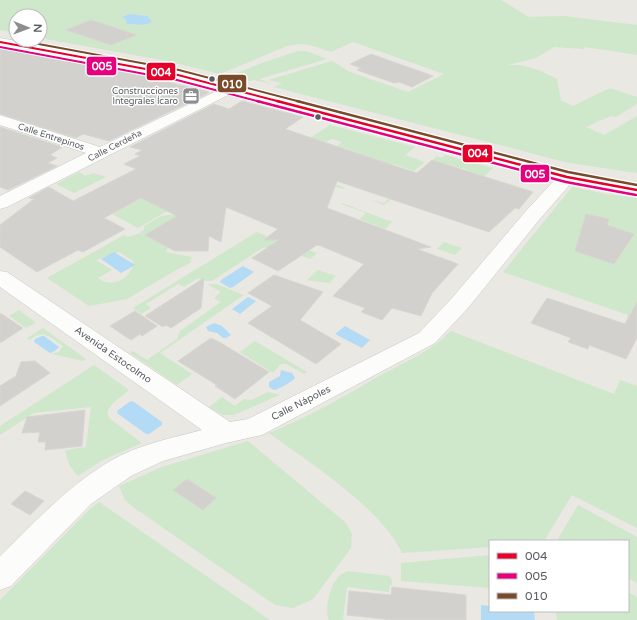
<svg xmlns="http://www.w3.org/2000/svg" width="637" height="620" font-family="'Varela Round',sans-serif">
	<style>
		.green { fill: #cfe7cb; fill-rule: evenodd }
		.water { fill: #b3dbf6 }
		.building { fill: #d2d1cd; stroke: #d9d6d1 }
		.lines { fill: none; stroke-linecap: round; stroke-linejoin: round }
		.minor-casing { stroke: #c7c7c6; stroke-width: 1 }
		.tertiary-casing { stroke: #c7c7c6; stroke-width: 1 }
		.minor { fill: #fcfcfb; fill-rule: evenodd }
		.tertiary { fill: #fcfcfb; fill-rule: evenodd }
		.bus-1-far1-casing { stroke: #fff; stroke-width: 4 }
		.bus-1-casing { stroke: #fff; stroke-width: 5 }
		.bus-2-far1-casing { stroke: #fff; stroke-width: 4 }
		.bus-2-casing { stroke: #fff; stroke-width: 5 }
		.bus-3-far1-casing { stroke: #fff; stroke-width: 4 }
		.bus-3-casing { stroke: #fff; stroke-width: 5 }
		.bus-1-far1 { stroke: #e4002b; stroke-width: 2 }
		.bus-1 { stroke: #e4002b; stroke-width: 2.5 }
		.bus-2-far1 { stroke: #e5007d; stroke-width: 2 }
		.bus-2 { stroke: #e5007d; stroke-width: 2.5 }
		.bus-3-far1 { stroke: #7a4b2a; stroke-width: 2 }
		.bus-3 { stroke: #7a4b2a; stroke-width: 2.5 }
		.bus-dot { fill: #585c61; stroke: #fff; stroke-width: 1.5 }
		.labels { text-anchor: middle; dominant-baseline: central; stroke-width: 3; stroke-linejoin: round; paint-order: stroke }
		.far-poi-label { font-size: 9px; fill: #585c61; stroke: #fff; text-anchor: end }
		.far-street-label { font-size: 9px; fill: #585c61; stroke: #fff }
		.street-label { font-size: 10px; fill: #585c61; stroke: #fff }
		.line-badge { stroke: #fff; stroke-width: 1.5 }
		.badge-label { font-size: 11px; text-anchor: middle; font-weight: bold; fill: #fff }
	</style>
	<rect width="100%" height="100%" fill="#eae8e2"/>
	<path class="green" d="M0 0H501L529 17 564 16 637 25V55L585 47 584 49 554 47 536 58 508 65H521L541 71 557 79 561 100 573 106 610 88 637 97V104L616 117 611 116 586 127 604 135 637 116V173L569 163 274 87 282 83 268 80 332 61 350 72 408 92 444 74 353 42 331 52 310 45 301 44 287 46 220 74 167 61 40 38V16H16V33L0 30Z
		M298 51H306L327 59 259 79 272 84 254 80 250 81 230 76 259 64Z
		M330 125 415 147 405 155 425 162 414 171 393 164 330 182 345 188 343 189 325 183 342 164 357 152 337 146 342 142 332 139 326 142 312 138 293 149Z
		M445 155 493 168 478 182 468 170 449 165 429 183 405 188 384 205 371 200 384 203 437 156 441 158Z
		M79 172 85 176 93 173 106 177 74 193 56 184Z
		M572 187 606 194 637 198V326L626 322 628 315 503 272Z
		M159 189 184 201 138 228 112 214Z
		M342 203 392 222 385 229 360 219 366 213 341 204Z
		M327 206H329L284 241 317 253 310 259 288 251 282 255 264 247 212 281H203L198 278 184 287 178 284 146 304 151 308 141 314 133 308 257 232 280 242Z
		M170 215H181L166 252 192 257 190 263 178 269 127 299 89 306 47 278 124 235 127 237 138 234 144 230V226L161 216ZM119 252 133 261C133 279 111 289 98 278L112 270 96 260Z
		M444 242 462 248 455 255 437 249Z
		M318 270 336 276 329 283 307 280Z
		M207 284H216L244 295 160 353 192 374 177 385 130 353 133 351 147 360 177 339 180 331 221 302 214 298 221 292Z
		M19 310 35 322V323L26 328 9 316Z
		M43 328 86 359 83 361 52 354 59 352 63 346C52 338 42 328 30 340L27 338Z
		M451 331 614 394 620 380 637 386V528L572 495 544 541H490V547L402 553C381 508 310 463 269 433 308 417 345 396 381 375 405 362 431 351 451 331Z
		M255 341 307 372 304 374 286 364H281L273 373 240 352Z
		M94 365 129 390 113 403 107 412 109 418 142 443 101 461 78 476C70 468 67 461 65 450L86 447 91 407 34 413 0 435V426Z
		M268 392 280 395 234 415H222L209 407 222 397 235 406 244 399 251 400Z
		M248 441 346 523 352 534 351 548 313 599 293 608 275 605 133 507 125 500 119 486 162 467Z
		M99 502 270 620H0V600L90 509Z
		M578 505 637 537V583L628 578V541H562L558 539Z
		M490 555V588L401 581V563Z
		M347 571 389 576 392 580V585H390L389 592 347 587 343 619 345 620H329C324 608 330 585 339 576 341 574 345 573 347 571Z
		M628 592 637 597V620H557L556 611H628Z"/>
	<path class="water" d="M129 14 147 16 152 21 150 23C142 26 136 24 127 24L126 22 127 21 122 17Z
		M114 252 135 265 121 273 101 259Z
		M243 266 254 272 233 287 230 288 220 282 221 280Z
		M248 297 256 301 240 314 232 309Z
		M214 323 222 326 231 335 226 338H223L217 333 208 331 206 327Z
		M345 326 370 340 362 348 335 334Z
		M42 336H44L59 347 55 351 50 353 34 342 35 339Z
		M281 370 292 373 295 378C293 381 278 390 274 390L269 387V382L280 376Z
		M131 401 134 402 162 422V425L149 434H146L117 413 118 410Z
		M481 605 490 606V611L534 612 535 620H481Z"/>
	<path class="building" d="M91 20 113 27 136 35 111 45 66 30Z
		M0 48 152 78 209 92 208 93 109 141 83 134 76 138 0 114Z
		M371 54 433 76 412 87 399 82 394 83 357 70 361 68 350 64Z
		M242 101 303 117 285 129 401 168 417 173 432 160 533 192 519 209 515 208 489 232 337 181 327 208 431 247 417 249 458 264 432 293 421 316 392 308 382 320 361 312 365 308 333 296 364 264 321 246 317 245 278 271 252 258 279 240H264L278 229 226 207 221 242 209 236 208 251H175L145 235 177 216 141 198 104 218 125 229 83 252 78 250 37 272 0 247V225L34 199 29 198 49 187 73 201 136 169 124 164 140 156 135 154 142 150 130 147 214 104 229 109Z
		M0 127 62 147 50 155 57 158 48 163 57 166 8 190 0 187Z
		M586 214 609 219 607 225 634 234 614 264 575 251Z
		M274 275 323 292 300 320 341 344 316 364 248 323 272 306 248 293Z
		M204 278 201 308 171 328 166 325 163 327 145 316Z
		M547 298 625 324 637 302V338L626 359 589 345 588 349 568 342 571 338 531 323Z
		M135 311 157 326 142 336 140 334 131 340 110 326Z
		M0 313 23 328 0 343Z
		M211 338 221 343 269 372 235 399 215 386 217 385 178 361Z
		M35 361 50 373 0 406V386L16 376 21 362Z
		M85 410 82 446 45 450 46 442H38L40 432 22 433 27 417Z
		M187 479 216 498 203 510 173 490Z
		M25 491 44 501 30 515 11 504Z
		M392 587 466 595V620H392L347 615 349 591 391 595Z"/>
	<g class="lines">
		<defs>
			<path id="minor" d="M229 85 234 86 236 89 234 92 7 207 0 209V196L86 153 0 125V115L100 147Z
				M567 172 573 173 576 177 573 181 539 220 468 308 435 343 262 435 226 443 163 461 131 476 91 504 11 586 0 590V556C35 522 68 486 110 461 137 445 172 438 202 430L0 287V271L7 272 230 422 248 419 419 333 452 298 525 212 561 173Z"/>
			<path id="tertiary" d="M0 38 178 71 568 172 637 185V195L561 181 177 79 0 46Z"/>
		</defs>
		<use href="#minor" class="minor-casing"/>
		<use href="#tertiary" class="tertiary-casing"/>
		<use href="#minor" class="minor"/>
		<use href="#tertiary" class="tertiary"/>
		<defs>
			<path id="bus-1-far1" d="M0 42 178 75 281 102"/>
			<path id="bus-1" d="M277 101 567 177 637 190"/>
			<path id="bus-2-far1" d="M0 47 177 80 261 102"/>
			<path id="bus-2" d="M257 101 566 182 636 195"/>
			<path id="bus-3-far1" d="M17 40 179 70 301 102"/>
			<path id="bus-3" d="M297 101 568 172 637 185"/>
		</defs>
		<use href="#bus-1-far1" class="bus-1-far1-casing"/>
		<use href="#bus-1" class="bus-1-casing"/>
		<use href="#bus-2-far1" class="bus-2-far1-casing"/>
		<use href="#bus-2" class="bus-2-casing"/>
		<use href="#bus-3-far1" class="bus-3-far1-casing"/>
		<use href="#bus-3" class="bus-3-casing"/>
		<use href="#bus-1-far1" class="bus-1-far1"/>
		<use href="#bus-1" class="bus-1"/>
		<use href="#bus-2-far1" class="bus-2-far1"/>
		<use href="#bus-2" class="bus-2"/>
		<use href="#bus-3-far1" class="bus-3-far1"/>
		<use href="#bus-3" class="bus-3"/>
	</g>
	<defs>
		<symbol id="office-square" viewBox="-11 -11 22 22"><rect x="-9" y="-9" width="18" height="18" rx="4" fill="#8b8d8e" stroke="#fff"/><path d="M-6-3h4V-5.5h4V-3h4V5H-6ZM-1-4.5V-3h2v-1.5ZM-6 0V1H6V0Z" fill="#fff"/></symbol>
	</defs>
	<g fill-rule="evenodd">
		<use href="#office-square" x="181" y="86" width="20" height="20"/>
	</g>
	<g class="bus-dot">
		<circle cx="212" cy="79" r="3.5"/>
		<circle cx="318" cy="117" r="3.5"/>
	</g>
	<g class="labels">
		<g class="far-poi-label">
			<text x="178" y="91">Construcciones<tspan x="178" dy="10">Integrales Ícaro</tspan></text>
		</g>
		<g class="far-street-label">
			<text transform="translate(51 137) rotate(18)">Calle Entrepinos</text>
			<text transform="translate(115 146) rotate(-27)">Calle Cerdeña</text>
		</g>
		<g class="street-label">
			<text transform="translate(113 355) rotate(35)">Avenida Estocolmo</text>
			<text transform="translate(301 403) rotate(-27)">Calle Nápoles</text>
		</g>
	</g>
	<g class="line-badge">
		<rect x="86" y="56" width="31" height="20" rx="4" fill="#e5007d"/>
		<rect x="146" y="62" width="30" height="19" rx="4" fill="#e4002b"/>
		<rect x="217" y="74" width="30" height="19" rx="4" fill="#7a4b2a"/>
		<rect x="462" y="144" width="31" height="19" rx="4" fill="#e4002b"/>
		<rect x="520" y="164" width="30" height="19" rx="4" fill="#e5007d"/>
	</g>
	<g class="badge-label">
		<text x="102" y="70">005</text>
		<text x="161" y="76">004</text>
		<text x="232" y="88">010</text>
		<text x="478" y="157">004</text>
		<text x="535" y="178">005</text>
	</g>
	<rect x="489" y="540" width="140" height="72" fill="#ffffff" stroke="#bcbec0"/>
	<rect x="497" y="553" width="20" height="6" fill="#e4002b" stroke="#bcbec0"/>
	<text x="525" y="560" font-size="12" fill="#585c61">004</text>
	<rect x="497" y="573" width="20" height="6" fill="#e5007d" stroke="#bcbec0"/>
	<text x="525" y="580" font-size="12" fill="#585c61">005</text>
	<rect x="497" y="593" width="20" height="6" fill="#7a4b2a" stroke="#bcbec0"/>
	<text x="525" y="600" font-size="12" fill="#585c61">010</text>
	<g transform="translate(28 28) rotate(91)"><circle r="19" fill="#ffffff" stroke="#bcbec0"/>
	<path d="M0-3L7 15L0 10L-7 15Z" fill="#8b8d8e"/>
	<text y="-6" font-size="11" font-weight="bold" text-anchor="middle" fill="#585c61">N</text>
	</g>
</svg>
